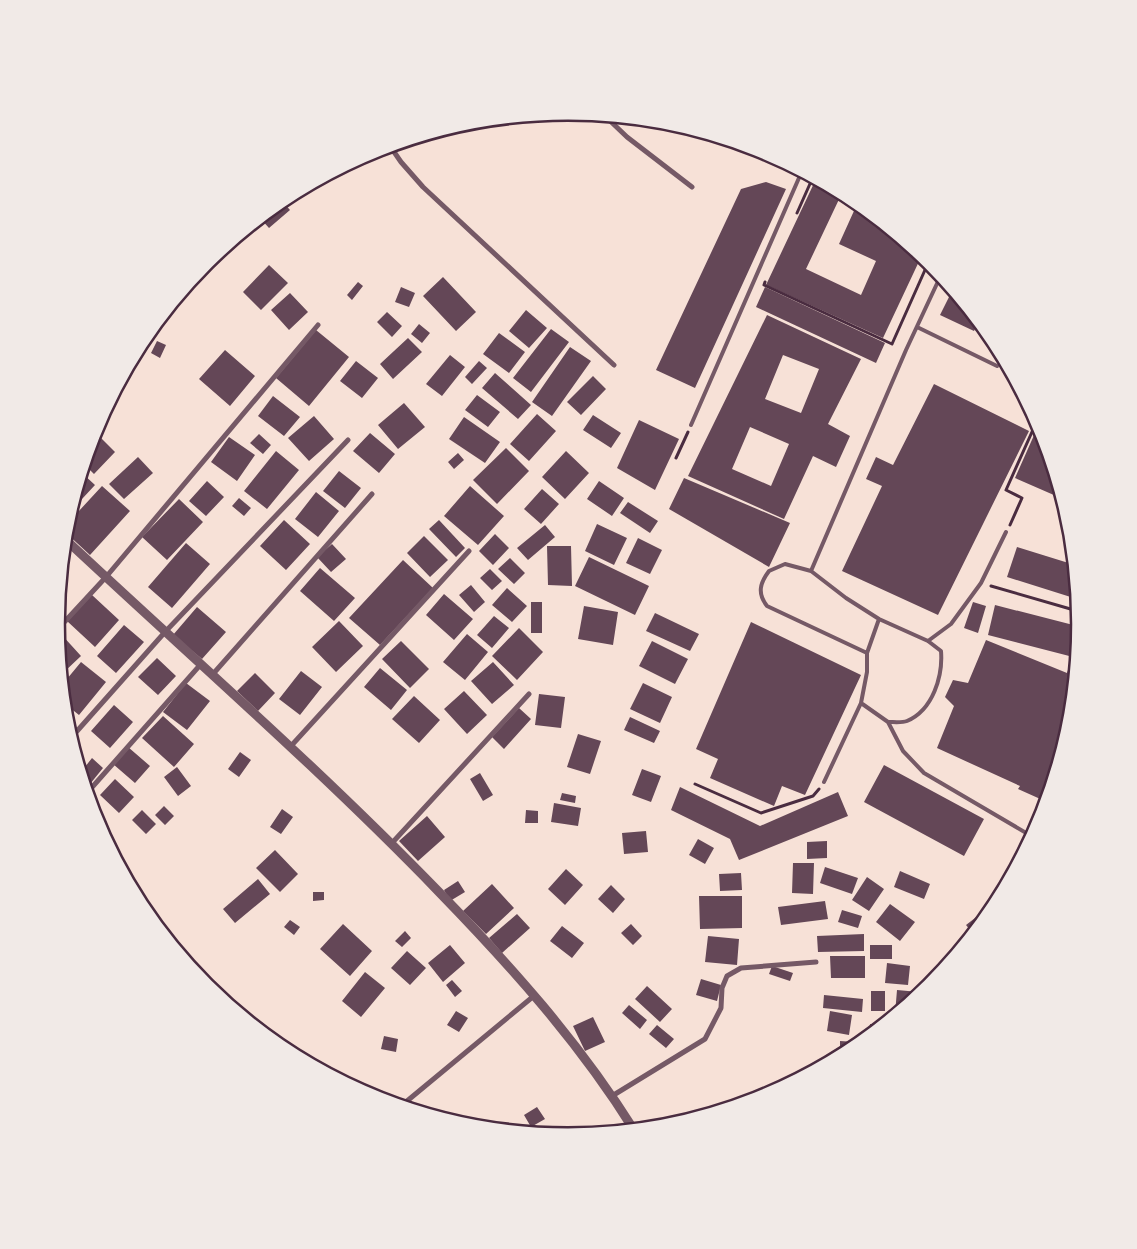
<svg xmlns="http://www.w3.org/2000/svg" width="1137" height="1249" font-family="'Source Sans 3',sans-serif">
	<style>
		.building { fill: #644757; fill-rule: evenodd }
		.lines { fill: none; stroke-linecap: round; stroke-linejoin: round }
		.path { stroke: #4a2c40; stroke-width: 3 }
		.service { stroke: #755966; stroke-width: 4 }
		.minor { stroke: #755966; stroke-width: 5 }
		.tertiary { stroke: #755966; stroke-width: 9 }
		.rim { fill: none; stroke: #4a2c40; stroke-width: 2.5 }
	</style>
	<rect width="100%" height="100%" fill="#f7e1d7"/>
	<path class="building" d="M816 179 842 193 806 269 861 295 876 261 839 244 858 202 922 255 883 338 766 285Z
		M766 182 786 189 695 388 656 370 741 189Z
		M282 201 290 210 269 228 260 218Z
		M269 265 288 283 261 310 243 292Z
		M443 277 476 312 456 331 423 296Z
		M358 282 363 286 352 300 347 295Z
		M401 287 415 293 409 307 395 302Z
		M765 287 885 343 876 363 756 307Z
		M953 289 979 321 974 331 940 315Z
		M290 293 308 312 289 330 271 310Z
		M526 310 547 328 529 348 509 331Z
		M387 312 402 326 392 337 377 322Z
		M767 315 861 359 828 424 850 436 836 467 813 456 784 519 688 476ZM783 355 819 369 801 413 765 399ZM750 427 789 444 771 486 732 469Z
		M419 324 430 333 422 343 411 334Z
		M551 329 569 342 531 392 513 378Z
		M316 330 349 357 309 406 276 378Z
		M499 333 525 352 509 373 483 354Z
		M408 338 422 352 393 379 380 364Z
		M157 341 166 345 160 358 151 353Z
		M570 347 591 361 552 416 532 402Z
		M225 350 255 376 230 406 199 379Z
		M450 355 465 367 442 396 426 384Z
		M356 361 378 378 362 398 340 381Z
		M479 361 487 368 472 384 465 377Z
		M495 373 531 405 518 419 482 388Z
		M593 376 606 389 581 415 567 402Z
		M934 384 1029 431 938 615 842 571 882 486 866 479 876 457 893 465Z
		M477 395 500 412 488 427 465 410Z
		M273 396 300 417 284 436 258 416Z
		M404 403 425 427 398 449 378 425Z
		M537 414 556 431 529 461 510 444Z
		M593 415 621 433 611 448 583 430Z
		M314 416 334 439 309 461 288 438Z
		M464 417 500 442 485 463 449 439Z
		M639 420 679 439 655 490 617 468Z
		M1039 424 1042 429 1063 499 1015 478Z
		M370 433 395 454 379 473 353 451Z
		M97 434 115 452 94 474 84 464 92 439Z
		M259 434 271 445 263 454 250 443Z
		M229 437 255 455 237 481 211 462Z
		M506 448 529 471 497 504 473 480Z
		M276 451 299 470 267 509 244 491Z
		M566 451 589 473 565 499 542 477Z
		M458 453 464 460 454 469 448 462Z
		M138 457 153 473 124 499 109 484Z
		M339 471 361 488 345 508 323 491Z
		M82 473 95 485 69 513 78 486Z
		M684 478 790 523 769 567 669 509Z
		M207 481 224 497 206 516 189 501Z
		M599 481 624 498 612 516 587 499Z
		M102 486 130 511 90 555 65 532 66 525Z
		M470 486 504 516 478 545 444 516Z
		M542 489 559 504 541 524 524 509Z
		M316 492 339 511 318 537 295 519Z
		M239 498 251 508 244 516 232 506Z
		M179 499 203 522 167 560 142 537Z
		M628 502 658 521 650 533 620 513Z
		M284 520 310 544 286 570 260 546Z
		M439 520 465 548 456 557 429 529Z
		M597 524 627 538 614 565 585 551Z
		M545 525 555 537 528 560 517 548Z
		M495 534 509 548 493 565 479 551Z
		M424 536 448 560 430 577 407 553Z
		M638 538 662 550 650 574 626 563Z
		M186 543 210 564 172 608 148 587Z
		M332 544 346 559 331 572 317 557Z
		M547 546H571L572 586 548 585Z
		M1017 547 1075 565 1077 599 1007 577Z
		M589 557 649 586 635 615 575 586Z
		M510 558 525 573 514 584 498 569Z
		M403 560 433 588 380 645 349 618Z
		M320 568 355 598 334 621 300 591Z
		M490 569 502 581 492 590 480 578Z
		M471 585 485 602 474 612 459 595Z
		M507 588 527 606 512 622 492 605Z
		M444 594 473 619 454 640 426 615Z
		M92 595 119 620 95 647 67 621Z
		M531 602H542V633H531Z
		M973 602 986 606 978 633 964 628Z
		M995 605 1081 627 1077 658 988 635Z
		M584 606 618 612 613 645 578 639Z
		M197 607 226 632 202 659 173 635Z
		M655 613 699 634 690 651 646 631Z
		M494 616 509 628 492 648 477 635Z
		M339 621 363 646 336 672 312 647Z
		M751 622 861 675 805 795 782 786 774 806 710 778 718 759 696 749Z
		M124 625 144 642 116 673 97 656Z
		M519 628 543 652 517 680 492 656Z
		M61 634 81 656 63 673 57 637Z
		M467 634 488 652 465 680 443 662Z
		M986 640 1067 673 1070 664 1077 667 1071 725 1047 802 1018 789 1020 786 937 748 954 706 945 697 953 680 968 683Z
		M401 641 429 669 410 688 382 659Z
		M652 641 688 659 675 684 639 666Z
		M157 658 176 676 158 695 138 677Z
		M81 662 106 682 79 715 64 703 62 685Z
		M493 662 514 685 492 704 471 681Z
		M380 668 407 690 391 710 364 687Z
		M301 671 322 687 300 715 279 699Z
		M255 673 275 693 258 711 237 691Z
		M186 683 210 701 187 730 163 712Z
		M643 683 672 697 660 723 630 709Z
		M464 691 487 715 467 734 444 709Z
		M539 694 565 697 561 728 535 725Z
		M414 696 440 720 419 743 392 719Z
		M114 705 133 722 110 748 91 731Z
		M519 708 531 719 504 749 492 737Z
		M65 714 74 722 68 730 66 724Z
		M163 716 194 744 174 767 142 738Z
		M630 717 660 731 654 743 624 730Z
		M578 734 601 741 590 774 567 767Z
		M128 747 150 766 135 783 113 764Z
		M240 752 251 760 239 777 228 769Z
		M92 758 103 768 86 789 81 772Z
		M884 765 984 819 964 856 864 802Z
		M177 767 191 786 178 796 164 777Z
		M642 769 661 776 651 802 632 795Z
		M480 773 493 795 483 801 470 779Z
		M115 779 134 797 119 813 100 795Z
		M680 787 760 826 838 792 848 816 739 860 730 839 671 810Z
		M562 793 576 796 575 803 560 800Z
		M554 803 581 808 578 826 551 822Z
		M164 806 174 816 165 825 155 815Z
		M282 809 293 817 281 834 270 827Z
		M142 810 156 824 146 834 132 820Z
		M526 810 538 811V823H525Z
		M427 816 445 837 418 861 399 841Z
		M646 831 648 852 624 854 622 833Z
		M698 839 714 848 705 864 689 855Z
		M827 841V858L807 859V842Z
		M108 845 120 855 116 859Z
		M275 850 298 874 280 892 256 868Z
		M793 863H814L813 894 792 893Z
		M825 867 858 878 852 894 820 883Z
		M566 869 583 885 565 905 548 889Z
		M900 871 930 884 924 899 894 887Z
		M741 873 742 890 720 891 719 874Z
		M867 877 884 889 869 911 852 900Z
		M258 879 270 894 235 923 223 909Z
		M458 881 465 892 450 901 444 890Z
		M492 884 514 908 486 934 463 911Z
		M611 885 625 899 613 913 598 899Z
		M313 892H324V900L313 901Z
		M699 896H742V928L700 929Z
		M825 901 828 919 781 925 778 907Z
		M890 904 915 922 900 941 876 922Z
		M988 908 991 913 974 935 966 925Z
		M842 910 862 916 858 928 838 922Z
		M517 914 530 928 502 953 489 938Z
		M290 920 300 927 294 935 284 927Z
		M343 924 372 951 350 976 320 949Z
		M631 924 642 936 633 945 621 933Z
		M562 926 584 943 572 958 550 941Z
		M405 931 411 938 402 947 395 941Z
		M864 934V951L818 952 817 936Z
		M708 936 739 939 737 965 705 962Z
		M450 945 465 963 443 982 428 963Z
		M870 945H892V959H870Z
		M407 951 426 968 410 985 391 968Z
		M830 956H865V978H831Z
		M887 963 910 966 908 985 885 983Z
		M772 966 793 973 790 981 769 974Z
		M365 972 385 988 361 1017 342 1001Z
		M701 979 721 985 717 1001 696 995Z
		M452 980 462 991 455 997 446 985Z
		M647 986 672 1009 660 1022 635 999Z
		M897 990 919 992V997L897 1015 895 1014Z
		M871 991H885V1011H871Z
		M824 995 863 999 862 1012 823 1008Z
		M629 1005 647 1020 640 1029 622 1013Z
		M456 1011 468 1018 459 1032 447 1025Z
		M830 1011 852 1015 849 1035 827 1031Z
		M593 1017 605 1042 585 1051 573 1026Z
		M870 1024 884 1025 869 1038Z
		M657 1025 674 1039 666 1048 649 1034Z
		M384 1036 398 1039 396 1052 381 1049Z
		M840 1041 856 1042V1048L845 1055 840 1054Z
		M537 1107 545 1119 531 1127 524 1115Z"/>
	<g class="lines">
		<path class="path" d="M797 213 813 177
			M765 282 764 285 892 344 929 261
			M676 458 688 432
			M1010 525 1022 498 1006 490 1036 423 1025 409 1028 402
			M991 586 1074 610
			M695 784 761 813 813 796 819 789"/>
		<path class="service" d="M917 327 997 366
			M691 425 802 171
			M811 571 906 350 941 275
			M928 641 951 624 981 583 1006 532
			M867 653 767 606C757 593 760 583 769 571L785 564 811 571 846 598 879 619 928 641 941 651C943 676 933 710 907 721 902 723 894 722 888 722
			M861 703 888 722 903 751 924 773 1033 837
			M824 782 861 703 867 672V653L879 619"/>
		<path class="minor" d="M605 116 627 137 692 187
			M390 146 401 162 423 187 614 365
			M57 630 106 577 318 325
			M213 674 372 494
			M70 739 165 632 348 440
			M291 746 469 551
			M87 793 201 664
			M392 843 529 694
			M612 1096 705 1039 721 1008 722 988 727 976 741 968 816 962
			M401 1106 535 995"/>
		<path class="tertiary" d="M65 539C190 656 319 768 438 891 510 965 579 1042 634 1130"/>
	</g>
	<path d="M0 0H1137V1249H0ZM65 624a503 503 0 1 1 1006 0a503 503 0 1 1-1006 0Z" fill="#f1eae7" fill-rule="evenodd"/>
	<path class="rim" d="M65 624a503 503 0 1 1 1006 0a503 503 0 1 1-1006 0Z"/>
</svg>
